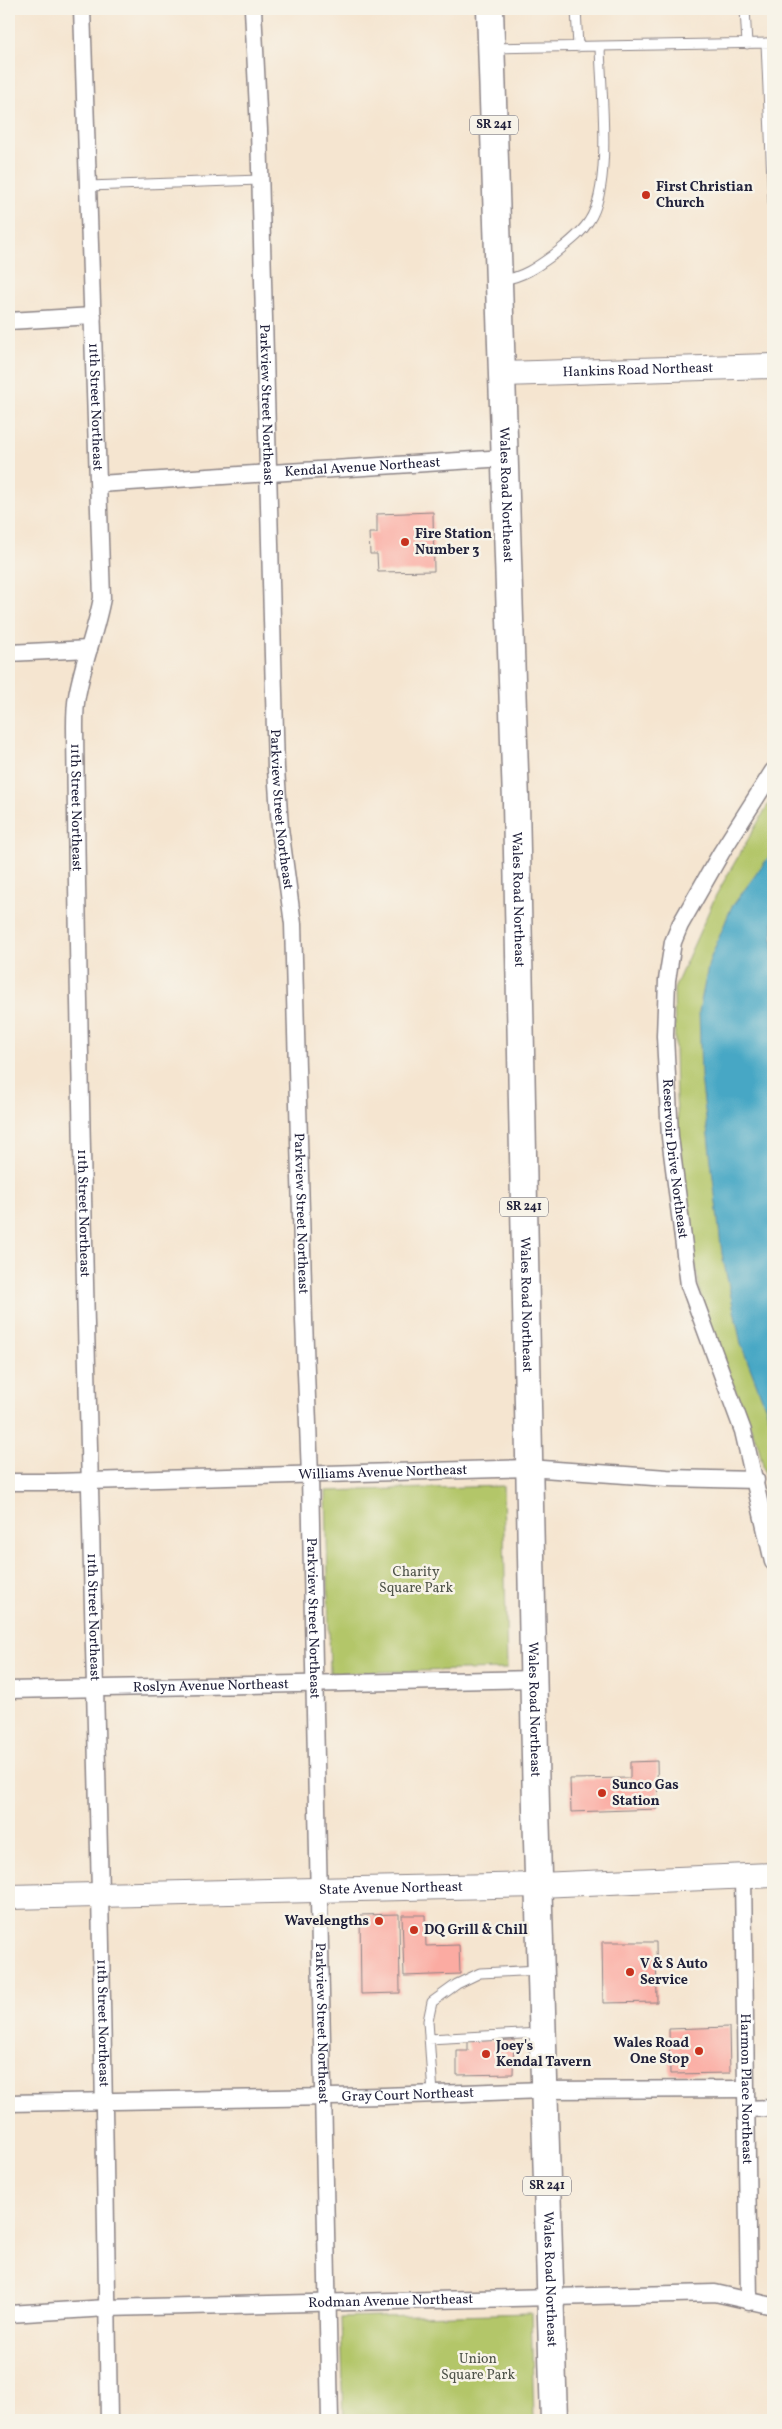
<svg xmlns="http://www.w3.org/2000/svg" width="782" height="2429" font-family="Vollkorn,serif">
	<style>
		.green { fill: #b3c669; stroke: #6a7452 }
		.water { fill: #46a7c5; stroke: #346480 }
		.building { fill: #fbaba2 }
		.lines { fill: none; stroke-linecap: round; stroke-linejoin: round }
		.lane-casing { stroke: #8c8486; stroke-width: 11 }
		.street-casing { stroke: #8c8486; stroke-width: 19 }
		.secondary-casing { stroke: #8c8486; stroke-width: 26 }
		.primary-casing { stroke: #8c8486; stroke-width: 29 }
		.lane { stroke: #fff; stroke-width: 9 }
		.street { stroke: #fff; stroke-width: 16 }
		.secondary { stroke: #fff; stroke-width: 24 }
		.primary { stroke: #fff; stroke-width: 26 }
		.poi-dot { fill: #c8321e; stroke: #f7f3e8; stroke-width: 2 }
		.labels { text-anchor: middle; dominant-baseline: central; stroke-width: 5; stroke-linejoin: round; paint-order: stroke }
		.shield { fill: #f7f3e8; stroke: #62616f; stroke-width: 1 }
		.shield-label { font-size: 12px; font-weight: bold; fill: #22223b }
		.poi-label { font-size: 14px; font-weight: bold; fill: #22223b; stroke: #f7f3e8; text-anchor: start }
		.street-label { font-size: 14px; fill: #22223b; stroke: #f7f3e8 }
		.park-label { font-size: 14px; fill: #4e5349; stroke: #f7f3e8 }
	</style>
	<rect width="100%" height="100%" fill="#f7f3e8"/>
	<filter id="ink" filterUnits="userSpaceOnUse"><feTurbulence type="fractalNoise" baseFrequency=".02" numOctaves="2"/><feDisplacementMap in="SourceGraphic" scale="10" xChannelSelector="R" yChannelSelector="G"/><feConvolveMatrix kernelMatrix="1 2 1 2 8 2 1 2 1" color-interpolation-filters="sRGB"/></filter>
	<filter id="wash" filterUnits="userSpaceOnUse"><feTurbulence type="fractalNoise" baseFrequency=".0096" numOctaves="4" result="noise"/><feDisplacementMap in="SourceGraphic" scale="20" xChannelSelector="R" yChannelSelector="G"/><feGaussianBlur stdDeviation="1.12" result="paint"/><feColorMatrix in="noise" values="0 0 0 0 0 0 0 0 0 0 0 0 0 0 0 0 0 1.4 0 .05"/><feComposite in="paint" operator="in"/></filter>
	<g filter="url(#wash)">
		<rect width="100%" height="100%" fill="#f5e5d0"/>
		<path class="green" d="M773 796V1509L758 1445 714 1338 700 1292 687 1214 676 1099 674 989 716 895Z
			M503 1486 507 1669 330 1673 326 1491Z
			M531 2313 534 2420H344L341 2318Z"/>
		<path class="water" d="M773 851V1427L741 1344 722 1254 701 1077 699 1011 709 962 731 908Z"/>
		<g id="blocks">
			<path class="building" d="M433 512 434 571 378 572 377 554H370L369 533H377V514Z
				M657 1761 658 1809 571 1812 570 1779 630 1778V1762Z
				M399 1914 400 1993 361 1994 360 1915Z
				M402 1915H425L426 1946 459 1945 460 1974 404 1976Z
				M602 1942H656L657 2002 603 2003Z
				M729 2027 730 2073 670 2074 669 2029Z
				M514 2040 513 2074 457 2075V2051H468V2041Z"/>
		</g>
	</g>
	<g filter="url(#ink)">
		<use href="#blocks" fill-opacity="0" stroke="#8c8486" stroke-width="1"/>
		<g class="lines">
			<defs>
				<path id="lane" d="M576 9 578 47
					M745 9 747 44
					M766 43 773 203
					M494 48 773 43
					M88 186 260 180
					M502 280C524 277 538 266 556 253 568 243 581 234 589 221 613 186 601 91 600 47
					M429 2039 541 2033
					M433 2094 428 2021 432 2002 457 1984 480 1973 539 1970"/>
				<g id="street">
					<path id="s1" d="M82 9 102 598C96 631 83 662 77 696 75 706 75 717 75 727 79 1116 91 1504 100 1893 104 2069 106 2244 109 2420"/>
					<path id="s2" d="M253 9 259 130 276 769 280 828 293 924 304 1320 310 1476 330 2420"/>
					<path d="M9 321 93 316"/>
					<path id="s3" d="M99 484 505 458"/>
					<path d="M9 653 89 649"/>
					<path id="s4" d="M773 771 721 853 680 925 673 942 667 980 665 1036 670 1137 689 1285 743 1431 773 1562"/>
					<path id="s5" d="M9 1482H55L529 1468 667 1478 756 1480"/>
					<path id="s6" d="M9 1690 534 1679"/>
					<path id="s7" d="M743 1877 749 2302"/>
					<path id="s8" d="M9 2103 384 2096 545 2090 746 2089"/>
					<path d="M747 2109 773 2108"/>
					<path id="s9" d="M9 2314 107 2308 715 2293 773 2306"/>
				</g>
				<g id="secondary">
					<path id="s10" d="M503 374 773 366"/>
					<path id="s11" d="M9 1897 539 1885 773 1875"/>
				</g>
				<g id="primary">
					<path id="s12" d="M490 9 516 802 536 1807 554 2420"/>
				</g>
			</defs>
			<use href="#lane" class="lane-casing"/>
			<use href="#street" class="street-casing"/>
			<use href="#secondary" class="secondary-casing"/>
			<use href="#primary" class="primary-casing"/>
			<use href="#lane" class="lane"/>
			<use href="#street" class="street"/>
			<use href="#secondary" class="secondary"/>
			<use href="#primary" class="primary"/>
		</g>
	</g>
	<g class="poi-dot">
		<circle cx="646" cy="195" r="5"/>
		<circle cx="405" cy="542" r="5"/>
		<circle cx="602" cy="1793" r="5"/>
		<circle cx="379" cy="1921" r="5"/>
		<circle cx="414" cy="1930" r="5"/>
		<circle cx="630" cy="1972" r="5"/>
		<circle cx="699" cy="2051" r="5"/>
		<circle cx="486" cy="2054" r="5"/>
	</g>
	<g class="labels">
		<g class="shield">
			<rect x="470" y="115.5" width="48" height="19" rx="4"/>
			<rect x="500" y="1197.5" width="48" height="19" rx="4"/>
			<rect x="523" y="2176.5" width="48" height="19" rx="4"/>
		</g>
		<g class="shield-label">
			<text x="494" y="125">SR 241</text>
			<text x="524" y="1207">SR 241</text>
			<text x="547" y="2186">SR 241</text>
		</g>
		<g class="poi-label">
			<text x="656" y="187">First Christian<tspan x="656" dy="16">Church</tspan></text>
			<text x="415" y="534">Fire Station<tspan x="415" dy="16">Number 3</tspan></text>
			<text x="612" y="1785">Sunco Gas<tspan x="612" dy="16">Station</tspan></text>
			<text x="369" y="1921" text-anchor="end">Wavelengths</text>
			<text x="424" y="1930">DQ Grill &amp; Chill</text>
			<text x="640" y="1964">V &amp; S Auto<tspan x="640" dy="16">Service</tspan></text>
			<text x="689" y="2043" text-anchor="end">Wales Road<tspan x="689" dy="16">One Stop</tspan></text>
			<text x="496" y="2046">Joey's<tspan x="496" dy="16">Kendal Tavern</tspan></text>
		</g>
		<g class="street-label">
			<text stroke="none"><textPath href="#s10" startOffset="135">Hankins Road Northeast</textPath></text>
			<text stroke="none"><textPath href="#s2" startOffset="396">Parkview Street Northeast</textPath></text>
			<text stroke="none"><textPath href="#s1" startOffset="398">11th Street Northeast</textPath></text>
			<text stroke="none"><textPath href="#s3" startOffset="264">Kendal Avenue Northeast</textPath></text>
			<text stroke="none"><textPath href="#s12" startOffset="486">Wales Road Northeast</textPath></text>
			<text stroke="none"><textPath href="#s1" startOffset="802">11th Street Northeast</textPath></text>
			<text stroke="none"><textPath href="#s2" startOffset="801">Parkview Street Northeast</textPath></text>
			<text stroke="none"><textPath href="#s12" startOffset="891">Wales Road Northeast</textPath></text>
			<text stroke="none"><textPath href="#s4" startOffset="416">Reservoir Drive Northeast</textPath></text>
			<text stroke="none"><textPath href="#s1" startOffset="1208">11th Street Northeast</textPath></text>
			<text stroke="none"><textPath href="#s2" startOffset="1206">Parkview Street Northeast</textPath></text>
			<text stroke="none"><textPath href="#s12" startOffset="1296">Wales Road Northeast</textPath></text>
			<text stroke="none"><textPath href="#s5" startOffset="374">Williams Avenue Northeast</textPath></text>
			<text stroke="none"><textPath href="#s1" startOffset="1612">11th Street Northeast</textPath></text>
			<text stroke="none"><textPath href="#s2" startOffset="1611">Parkview Street Northeast</textPath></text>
			<text stroke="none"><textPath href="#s6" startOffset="202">Roslyn Avenue Northeast</textPath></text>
			<text stroke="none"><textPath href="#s12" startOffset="1701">Wales Road Northeast</textPath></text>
			<text stroke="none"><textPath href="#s11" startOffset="382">State Avenue Northeast</textPath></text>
			<text stroke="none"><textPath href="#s1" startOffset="2018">11th Street Northeast</textPath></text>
			<text stroke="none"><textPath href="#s2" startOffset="2016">Parkview Street Northeast</textPath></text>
			<text stroke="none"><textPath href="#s7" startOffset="212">Harmon Place Northeast</textPath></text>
			<text stroke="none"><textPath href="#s8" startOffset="399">Gray Court Northeast</textPath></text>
			<text stroke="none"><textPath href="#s12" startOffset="2271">Wales Road Northeast</textPath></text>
			<text stroke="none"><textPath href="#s9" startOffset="382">Rodman Avenue Northeast</textPath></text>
		</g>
		<g class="park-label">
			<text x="416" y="1572">Charity<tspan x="416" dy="16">Square Park</tspan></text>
			<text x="478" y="2359">Union<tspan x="478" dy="16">Square Park</tspan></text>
		</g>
	</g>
	<rect width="782" height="2429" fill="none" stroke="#f7f3e8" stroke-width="30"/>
</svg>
